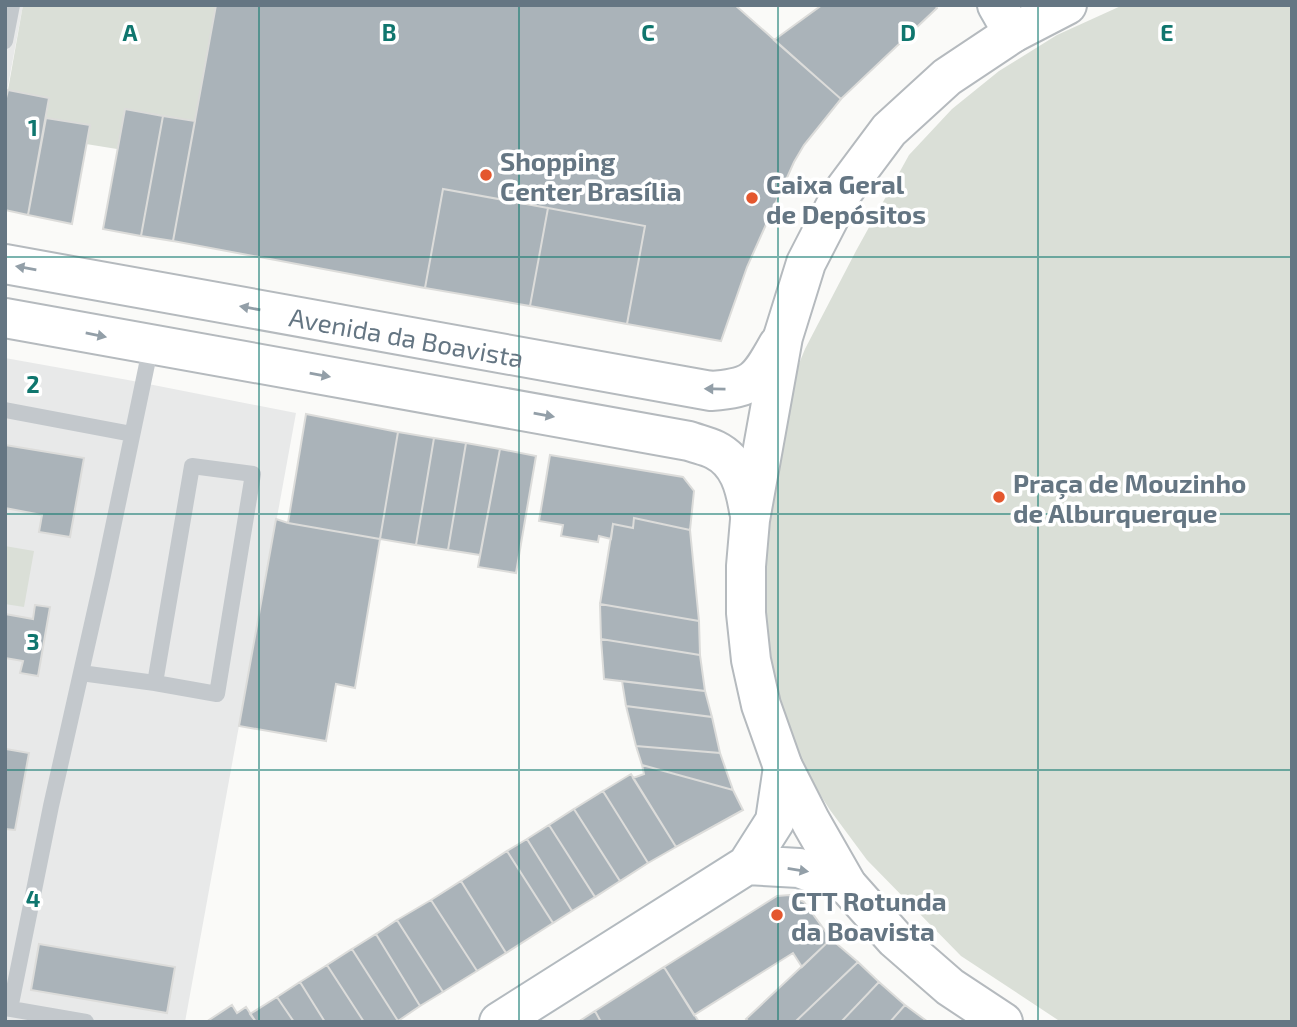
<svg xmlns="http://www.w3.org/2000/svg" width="1297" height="1027" font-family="'Exo 2',sans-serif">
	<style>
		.built { fill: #e8e9e9 }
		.green { fill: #dadfd7 }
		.building { fill: #aab3b9; stroke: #dcdcda; stroke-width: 2 }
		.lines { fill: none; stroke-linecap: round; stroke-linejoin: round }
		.secondary-casing { stroke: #b3babf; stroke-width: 42 }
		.primary-casing { stroke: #b5babe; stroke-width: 42 }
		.lane { stroke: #c3c8cc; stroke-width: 16 }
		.secondary { stroke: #fff; stroke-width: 38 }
		.primary { stroke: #fff; stroke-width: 38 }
		.oneway { fill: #939fa8 }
		.grid { fill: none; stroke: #0f766e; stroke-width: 2; stroke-opacity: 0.55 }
		.poi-dot { fill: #e4572e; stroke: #fff; stroke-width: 2.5 }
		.labels { text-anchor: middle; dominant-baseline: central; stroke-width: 7; stroke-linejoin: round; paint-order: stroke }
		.poi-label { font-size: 26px; font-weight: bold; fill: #657683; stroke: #fff; text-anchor: start }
		.street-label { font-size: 26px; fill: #657683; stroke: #fff }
		.grid-label { font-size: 23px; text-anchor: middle; font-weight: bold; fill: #0f766e; stroke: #fff; stroke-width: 7; stroke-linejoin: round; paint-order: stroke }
	</style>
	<rect width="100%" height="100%" fill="#fafaf8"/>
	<path class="built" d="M5 5H23L5 102Z
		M5 358 128 380 296 413 185 1022H5Z"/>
	<path class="green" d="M23 5H216L195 121 125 109 117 149 86 144 89 125 46 118 49 98 8 90Z
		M1123 5H1292V1022H1061L961 956 867 860 830 810 770 717 757 639 769 505 785 398 805 349 857 249 909 155 952 109 999 71 1057 35Z
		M5 546 34 551 24 607 5 604Z"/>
	<path class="building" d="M216 5H735L841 99 804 145 794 162 747 267 721 341 627 324 645 226 548 208 443 189 425 288 173 241Z
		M822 5H935L937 8 841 99 774 40Z
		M8 90 49 98 28 215 5 210V102Z
		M125 109 163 116 141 236 103 229Z
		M163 116 195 121 173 241 141 236Z
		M46 118 90 125 72 224 28 215Z
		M443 189 548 208 530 306 425 288Z
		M548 208 645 226 627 324 530 306Z
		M306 414 398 432 380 539 288 523Z
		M398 432 434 438 416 545 380 539Z
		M434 438 466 443 448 550 416 545Z
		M466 443 500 449 480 555 448 550Z
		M5 445 84 458 70 537 39 532 42 515 5 508Z
		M500 449 536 456 516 573 478 567Z
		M550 455 683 477 694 491 690 530 634 518 633 528 613 524 611 539 599 536 598 542 561 536 563 525 539 521Z
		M634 518 690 530 699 621 600 604 613 524 633 528Z
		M276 519 288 523 380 539 355 688 336 684 326 741 239 726Z
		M600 604 699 621 700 655 601 639Z
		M35 605 50 607 38 676 20 673 23 661 5 658V614L33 619Z
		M601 639 700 655 705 691 604 679Z
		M622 681 705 691 712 717 626 706Z
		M626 706 712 717 720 753 636 746Z
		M636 746 720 753 733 790 642 765Z
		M6 749 29 753 15 830 5 829Z
		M642 765 733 790 743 810 676 847 633 778 644 774Z
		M631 774 676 847 648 863 603 791Z
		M603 791 648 863 620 881 574 809Z
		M574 809 620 881 595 897 549 825Z
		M549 825 595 897 572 911 527 839Z
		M527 839 572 911 553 923 507 851Z
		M507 851 553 923 506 953 461 881Z
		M461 881 506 953 477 971 431 900Z
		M790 895 804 902 831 939 802 967 793 953 694 1015 664 967 777 896Z
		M431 900 477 971 443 992 397 920Z
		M397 920 443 992 420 1006 376 934Z
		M376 934 420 1006 398 1021 352 949Z
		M831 939 858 962 795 1022H749L746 1019Z
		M39 944 175 967 167 1013 31 990Z
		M352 949 398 1021 397 1022H364L327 965Z
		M858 962 879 982 841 1022H795Z
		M327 965 364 1022H325L300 982Z
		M664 967 699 1022H601L595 1011Z
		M300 982 325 1022H294L277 997Z
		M879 982 905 1005 890 1022H841Z
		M277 997 294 1022H256L250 1014Z
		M232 1005 237 1013 246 1007 256 1022H206Z
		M905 1005 928 1022H890Z
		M595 1011 601 1022H578Z"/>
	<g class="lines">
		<defs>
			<path id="secondary" d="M997 5 1013 33
				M747 865 799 868 847 885
				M499 1022 747 865 775 821 783 767"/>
			<g id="primary">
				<path id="s1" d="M5 264 711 391C753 388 758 381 778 345"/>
				<path d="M5 318 689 441C697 444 707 446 715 450 739 462 745 487 749 511"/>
				<path d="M1003 1022 950 987 895 939 847 885 811 822 783 767 761 705 751 660 746 613V566L750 520 783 337 806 263 842 193 889 130 947 77 1013 33 1067 5"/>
			</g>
		</defs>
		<use href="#secondary" class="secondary-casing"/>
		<use href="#primary" class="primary-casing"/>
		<path class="lane" d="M5 41 12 5
			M5 410 132 434
			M192 466 253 474 217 694 155 683Z
			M81 673 155 683
			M5 1008 86 1022
			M10 1009 51 806 103 575 151 345"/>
		<use href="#secondary" class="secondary"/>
		<use href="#primary" class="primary"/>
	</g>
	<defs><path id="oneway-solid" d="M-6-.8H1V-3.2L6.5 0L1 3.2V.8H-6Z" transform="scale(1.75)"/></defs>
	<g class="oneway">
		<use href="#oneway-solid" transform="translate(26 268) rotate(-170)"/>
		<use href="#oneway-solid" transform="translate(250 308) rotate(-170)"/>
		<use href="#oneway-solid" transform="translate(96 335) rotate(11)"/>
		<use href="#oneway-solid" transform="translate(320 375) rotate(10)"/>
		<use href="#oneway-solid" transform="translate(715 389) rotate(-179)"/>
		<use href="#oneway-solid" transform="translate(544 415) rotate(10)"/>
		<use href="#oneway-solid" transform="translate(798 870) rotate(9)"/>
	</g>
	<path class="grid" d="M259 5V1022M519 5V1022M778 5V1022M1038 5V1022M5 257H1292M5 514H1292M5 770H1292"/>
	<g class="poi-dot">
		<circle cx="486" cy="175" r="7"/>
		<circle cx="752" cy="198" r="7"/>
		<circle cx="999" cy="497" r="7"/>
		<circle cx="777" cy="915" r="7"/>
	</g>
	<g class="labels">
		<g class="poi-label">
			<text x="500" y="160">Shopping<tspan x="500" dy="30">Center Brasília</tspan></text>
			<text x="766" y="183">Caixa Geral<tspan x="766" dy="30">de Depósitos</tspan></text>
			<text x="1013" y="482">Praça de Mouzinho<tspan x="1013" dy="30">de Alburquerque</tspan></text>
			<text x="791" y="900">CTT Rotunda<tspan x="791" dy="30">da Boavista</tspan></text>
		</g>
		<g class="street-label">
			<text stroke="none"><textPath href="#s1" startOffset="408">Avenida da Boavista</textPath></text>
		</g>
	</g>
	<g class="grid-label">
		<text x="130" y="41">A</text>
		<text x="389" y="41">B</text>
		<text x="648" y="41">C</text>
		<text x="908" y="41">D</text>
		<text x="1167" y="41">E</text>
		<text x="33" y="136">1</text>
		<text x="33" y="393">2</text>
		<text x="33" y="650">3</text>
		<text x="33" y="907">4</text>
	</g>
	<rect width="1297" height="1027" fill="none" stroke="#657683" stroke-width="14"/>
</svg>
